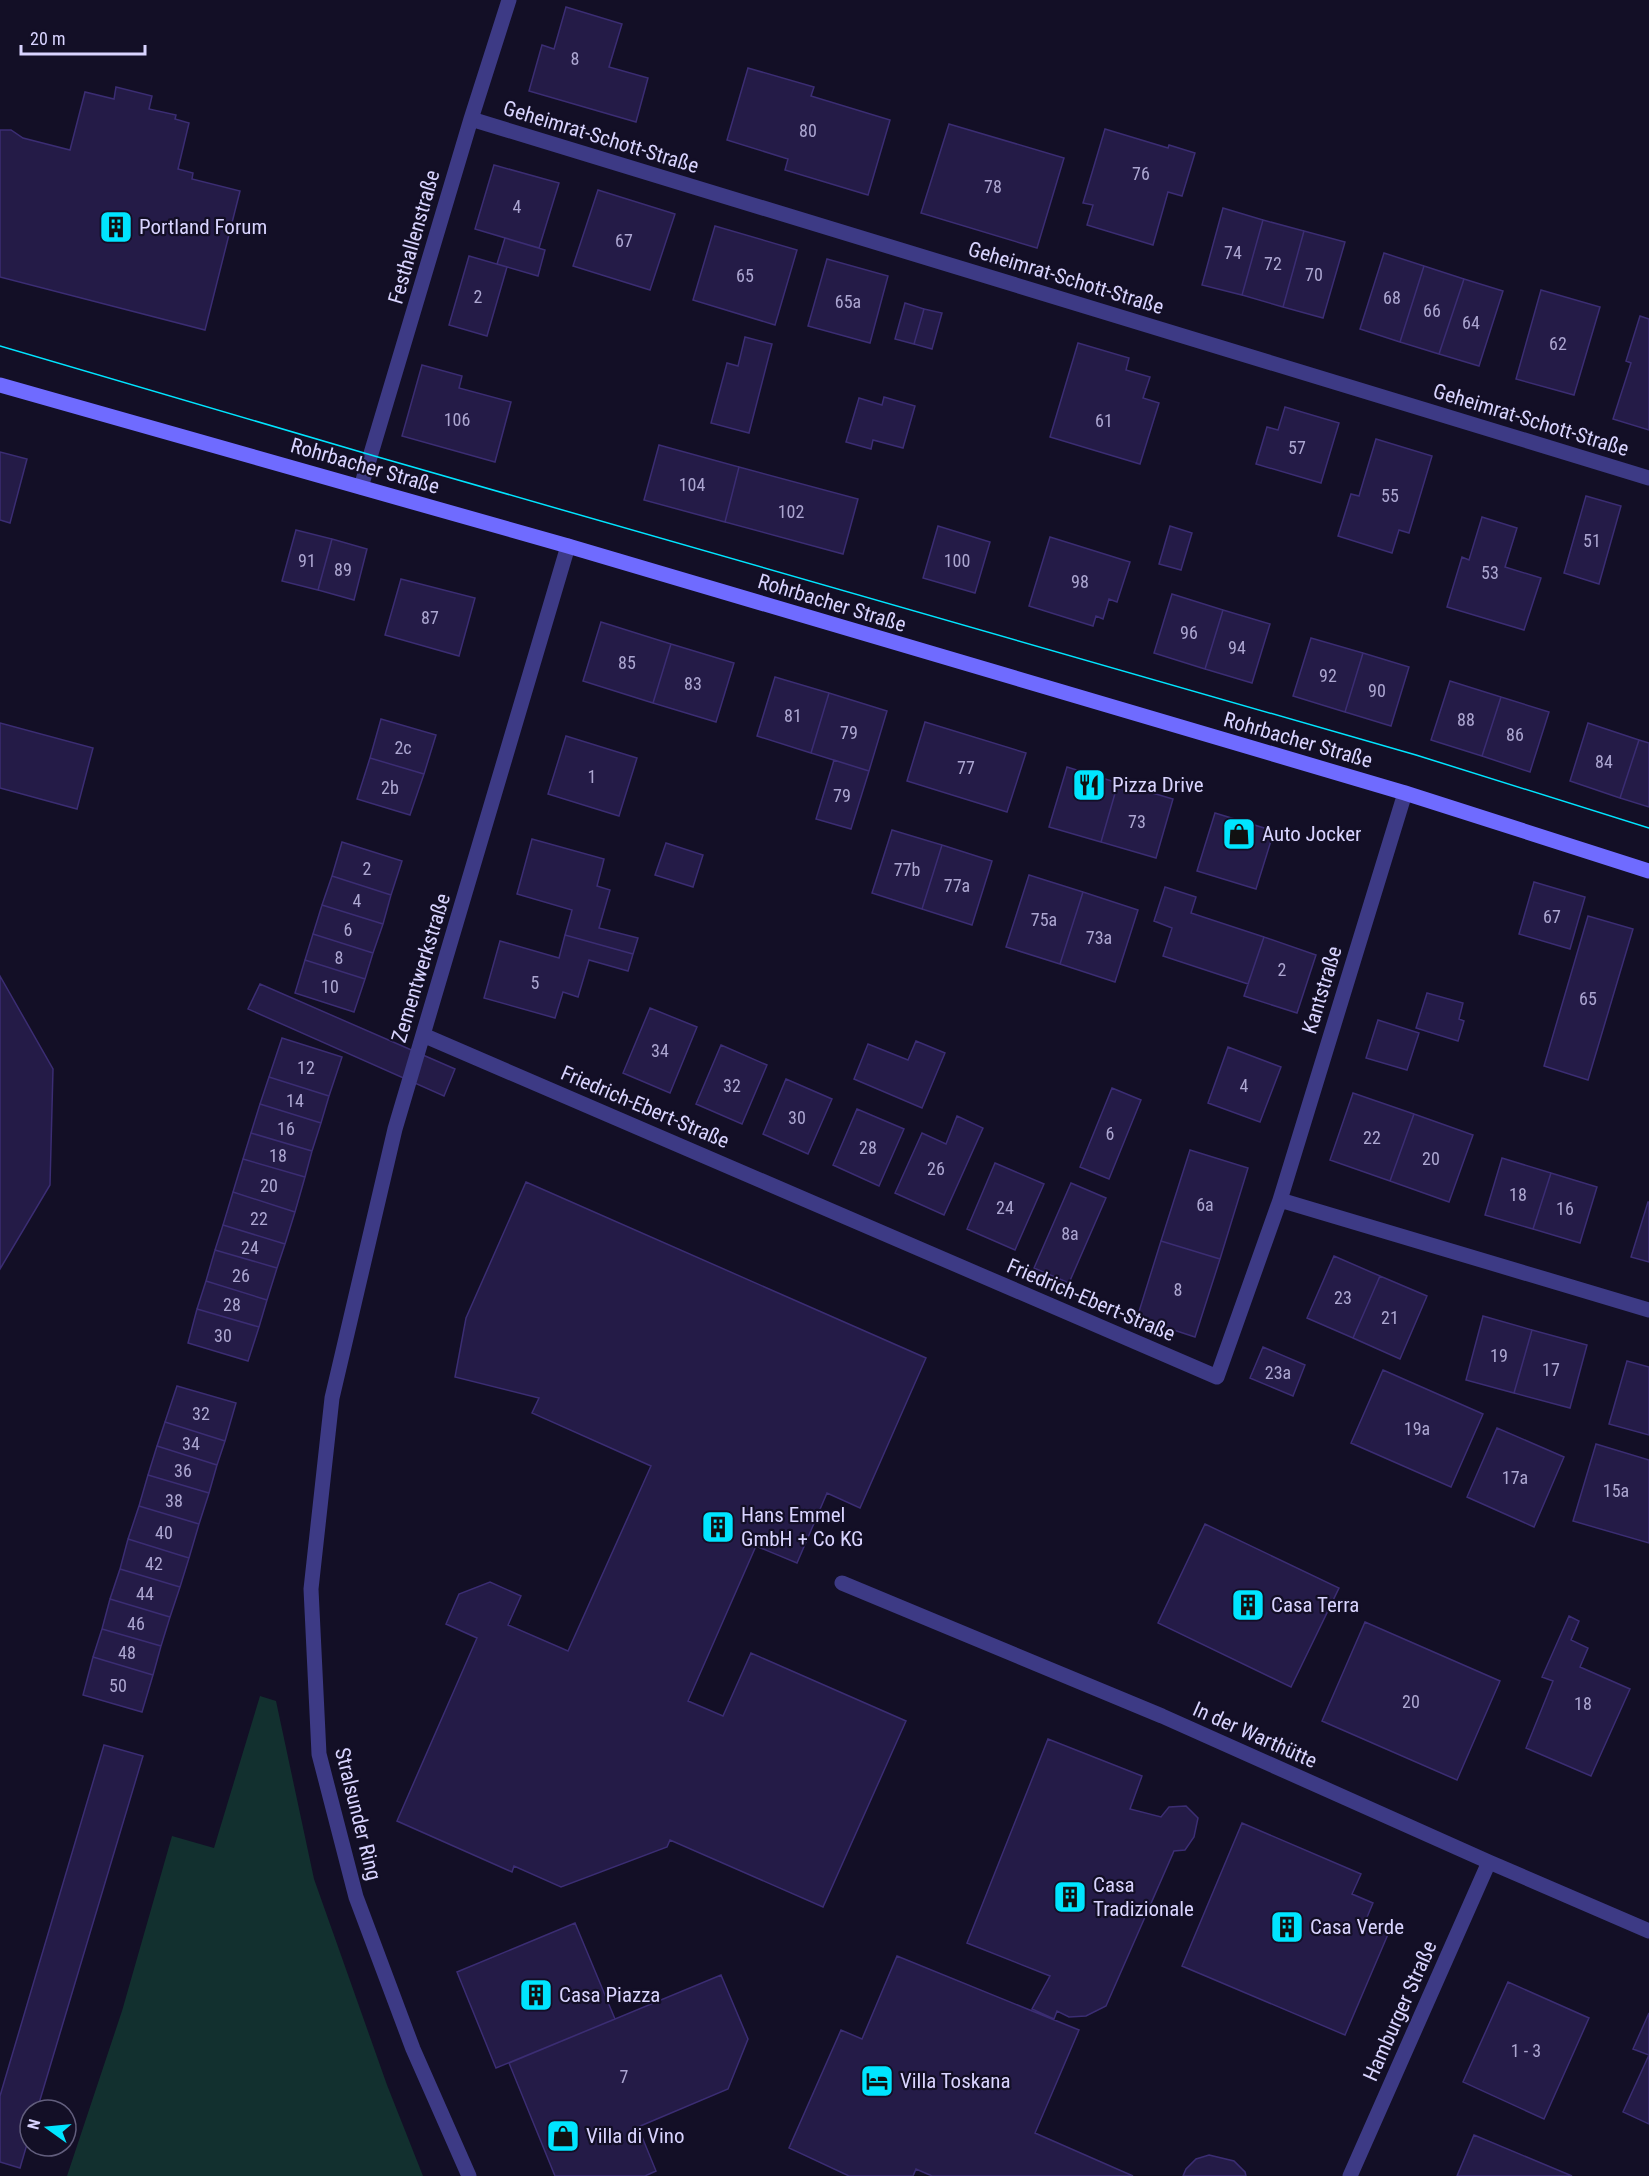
<svg xmlns="http://www.w3.org/2000/svg" width="1649" height="2176" font-family="'Roboto Condensed',sans-serif">
	<style>
		.green { fill: #12302f }
		.building { fill: #241b47; stroke: #3b2d73; stroke-width: 1.5 }
		.lines { fill: none; stroke-linecap: round; stroke-linejoin: round }
		.minor { stroke: #3d3a85; stroke-width: 15 }
		.secondary { stroke: #6f6bff; stroke-width: 15 }
		.tram { stroke: #00e5ff; stroke-width: 1.5 }
		.labels { text-anchor: middle; dominant-baseline: central; stroke-width: 4.5; stroke-linejoin: round; paint-order: stroke }
		.number-label { font-size: 18px; fill: #aca6d1 }
		.street-label { font-size: 21px; fill: #d9d4ff; stroke: #130f26 }
		.poi-label { font-size: 21px; fill: #d9d4ff; stroke: #130f26; text-anchor: start }
	</style>
	<rect width="100%" height="100%" fill="#130f26"/>
	<path class="green" d="M260 1696 276 1701 314 1879 387 2085 423 2176H67L122 2011 172 1836 214 1848Z"/>
	<path class="building" d="M566 7 622 24 609 67 648 78 636 122 529 91 542 45 554 49Z
		M748 68 814 87 811 96 890 120 868 195 785 170 788 159 727 140Z
		M116 87 152 96 149 109 176 115 175 119 189 123 178 169 193 173 192 179 240 191 205 330 0 277V130H11L23 138 70 150 85 92 114 99Z
		M949 124 1064 158 1037 248 921 213Z
		M1105 129 1168 148 1169 145 1195 153 1182 196 1168 192 1153 245 1087 225 1093 205 1083 203Z
		M494 165 559 183 539 248 475 229Z
		M598 190 675 214 650 290 573 266Z
		M1223 208 1263 220 1242 295 1202 285Z
		M1263 220 1304 231 1283 307 1242 295Z
		M715 226 797 250 775 325 693 300Z
		M1304 231 1345 242 1323 318 1283 307Z
		M505 238 545 250 538 276 497 264Z
		M1384 253 1424 266 1400 342 1360 329Z
		M469 256 507 267 487 336 449 325Z
		M827 259 888 276 870 343 808 326Z
		M1424 266 1464 279 1439 354 1400 342Z
		M1464 279 1503 291 1479 366 1439 354Z
		M1541 290 1600 307 1574 395 1516 379Z
		M905 303 924 309 914 344 895 339Z
		M924 309 942 313 932 349 914 344Z
		M1640 316 1649 319V430L1613 419 1631 363 1626 361Z
		M745 337 772 344 749 433 711 423 727 363 738 366Z
		M1078 343 1129 358 1126 370 1150 377 1143 398 1159 403 1140 464 1050 437Z
		M422 365 462 376 459 388 511 402 495 462 402 436Z
		M884 397 915 406 903 448 873 440 871 449 846 442 859 398 882 405Z
		M1285 407 1339 423 1321 483 1256 464 1267 427 1278 430Z
		M1376 439 1432 456 1409 533 1399 530 1392 553 1338 536 1351 494 1359 496Z
		M659 445 739 467 725 522 644 500Z
		M0 452 27 459 10 523 0 520Z
		M739 467 858 499 843 554 725 522Z
		M1586 496 1621 506 1599 584 1564 573Z
		M1482 517 1517 528 1505 567 1541 578 1524 630 1447 607 1462 557 1469 560Z
		M938 526 990 542 975 593 923 578Z
		M1170 526 1192 533 1181 570 1159 564Z
		M296 530 332 539 318 590 282 581Z
		M1050 537 1130 562 1117 602 1109 599 1103 619 1096 616 1093 626 1029 606Z
		M332 539 367 549 354 600 318 590Z
		M401 579 475 598 459 656 385 635Z
		M1172 594 1223 610 1205 669 1154 653Z
		M1223 610 1270 624 1252 683 1205 669Z
		M601 622 671 644 653 703 583 681Z
		M1311 638 1363 653 1345 712 1293 696Z
		M671 644 734 663 716 722 653 703Z
		M1363 653 1409 667 1391 726 1345 712Z
		M775 677 829 693 811 753 757 736Z
		M1450 681 1501 697 1482 756 1431 740Z
		M829 693 887 711 869 771 811 753Z
		M1501 697 1549 712 1530 772 1482 756Z
		M381 719 436 735 424 774 370 758Z
		M925 722 1026 753 1007 812 907 781Z
		M0 723 93 748 77 809 0 788Z
		M1588 723 1639 740 1620 798 1570 781Z
		M566 736 637 758 619 816 548 794Z
		M1639 740 1649 743V807L1620 798Z
		M370 758 424 774 410 815 357 799Z
		M834 760 869 771 851 829 816 819Z
		M1067 767 1118 783 1101 842 1049 827Z
		M1118 783 1173 799 1156 858 1101 842Z
		M1215 813 1274 831 1256 889 1197 871Z
		M892 830 942 845 922 909 872 893Z
		M532 839 604 859 597 886 610 890 599 928 638 938 633 954 565 935 572 910 517 894Z
		M342 842 402 861 391 895 332 876Z
		M666 843 703 855 693 887 655 875Z
		M942 845 992 861 972 925 922 909Z
		M1029 875 1083 892 1060 964 1006 947Z
		M332 876 391 895 383 924 322 905Z
		M1534 882 1585 897 1570 949 1519 934Z
		M1165 887 1196 897 1191 913 1264 937 1248 984 1163 956 1172 928 1154 921Z
		M1083 892 1138 910 1115 982 1060 964Z
		M322 905 383 924 373 953 313 934Z
		M1588 916 1633 929 1588 1080 1544 1066Z
		M313 934 373 953 365 979 305 960Z
		M565 935 633 954 628 971 589 960 578 997 563 992 555 1018 484 998 500 941 559 958Z
		M1264 937 1316 955 1297 1013 1244 996Z
		M305 960 365 979 354 1012 295 993Z
		M0 976 53 1069 50 1185 0 1269Z
		M260 984 455 1069 444 1096 248 1009Z
		M1427 993 1463 1003 1459 1019 1464 1021 1458 1041 1416 1028Z
		M650 1008 697 1027 670 1093 623 1073Z
		M1378 1020 1419 1033 1407 1070 1366 1058Z
		M282 1038 342 1057 329 1096 269 1077Z
		M916 1041 945 1053 922 1108 854 1079 868 1044 908 1060Z
		M721 1045 767 1065 742 1124 696 1104Z
		M1228 1047 1281 1067 1260 1122 1208 1103Z
		M269 1077 329 1096 321 1123 260 1104Z
		M786 1079 832 1099 808 1154 763 1134Z
		M1112 1088 1141 1100 1109 1179 1080 1167Z
		M1353 1093 1414 1114 1390 1181 1330 1160Z
		M260 1104 321 1123 312 1151 251 1133Z
		M857 1109 904 1129 879 1186 833 1165Z
		M1414 1114 1473 1135 1449 1202 1390 1181Z
		M957 1116 983 1128 944 1215 895 1193 922 1133 946 1144Z
		M251 1133 312 1151 305 1177 243 1159Z
		M1190 1150 1248 1168 1220 1259 1161 1241Z
		M1502 1158 1551 1173 1533 1229 1485 1215Z
		M243 1159 305 1177 295 1212 233 1192Z
		M995 1163 1044 1184 1015 1250 967 1229Z
		M1551 1173 1597 1187 1580 1243 1533 1229Z
		M526 1182 926 1358 860 1508 827 1493 797 1563 756 1546 688 1701 723 1716 751 1653 906 1721 823 1907 670 1840 667 1847 561 1887 514 1866 512 1872 397 1821 477 1638 446 1624 459 1594 490 1582 521 1596 508 1625 568 1651 651 1466 532 1413 539 1398 455 1377 466 1318Z
		M1071 1183 1106 1198 1069 1283 1034 1268Z
		M233 1192 295 1212 285 1244 223 1225Z
		M1648 1202H1649V1262L1631 1257Z
		M223 1225 285 1244 277 1268 215 1250Z
		M1161 1241 1220 1259 1195 1337 1137 1318Z
		M215 1250 277 1268 267 1300 206 1281Z
		M1334 1256 1380 1276 1353 1338 1307 1318Z
		M1380 1276 1427 1296 1400 1359 1353 1338Z
		M206 1281 267 1300 259 1327 197 1309Z
		M197 1309 259 1327 248 1361 188 1343Z
		M1483 1316 1532 1330 1514 1393 1466 1380Z
		M1532 1330 1587 1345 1570 1408 1514 1393Z
		M1263 1347 1305 1365 1293 1396 1250 1378Z
		M1627 1361 1649 1367V1435L1609 1424Z
		M1383 1370 1483 1414 1451 1487 1351 1443Z
		M177 1386 236 1403 225 1441 165 1422Z
		M165 1422 225 1441 217 1465 157 1446Z
		M1497 1428 1564 1457 1534 1527 1467 1497Z
		M1596 1444 1649 1460V1543L1573 1521Z
		M157 1446 217 1465 209 1493 148 1475Z
		M148 1475 209 1493 199 1524 139 1506Z
		M139 1506 199 1524 189 1558 128 1539Z
		M1205 1524 1339 1588 1291 1687 1158 1623Z
		M128 1539 189 1558 180 1587 120 1569Z
		M120 1569 180 1587 170 1617 110 1599Z
		M110 1599 170 1617 161 1646 102 1629Z
		M1569 1616 1579 1621 1571 1640 1588 1648 1580 1667 1630 1689 1591 1776 1526 1748 1553 1681 1542 1677Z
		M1365 1622 1500 1681 1457 1780 1322 1721Z
		M102 1629 161 1646 153 1675 93 1657Z
		M93 1657 153 1675 142 1712 83 1695Z
		M1048 1739 1142 1776 1130 1809 1161 1817 1169 1807 1186 1806 1198 1818 1194 1837 1185 1850 1174 1851 1106 2006 1086 2016 1069 2017 1057 2011 1054 2019 1032 2009 1050 1976 967 1943Z
		M104 1745 143 1756 37 2110H30V2134L20 2168 0 2162V2096Z
		M1242 1823 1361 1874 1352 1894 1373 1903 1365 1922 1389 1932 1345 2035 1182 1966Z
		M575 1923 615 2019 496 2068 457 1972Z
		M897 1956 1079 2030 1035 2133 1133 2176H932L916 2169 913 2176H849L789 2148 841 2030 862 2039Z
		M721 1975 748 2039 728 2089 638 2127 656 2171 645 2176H555L509 2063Z
		M1508 1982 1589 2018 1544 2119 1463 2082Z
		M1649 2013V2124L1623 2112 1649 2055 1633 2049Z
		M1474 2135 1572 2176H1457Z
		M1209 2155 1234 2161 1245 2172 1246 2176H1183L1186 2169 1196 2159Z"/>
	<g class="lines">
		<path class="minor" d="M471 119 1649 478
			M361 487 471 119 509 0
			M423 1035 1217 1377 1280 1200 1649 1310
			M1280 1200 1405 793
			M842 1583 1162 1716 1489 1862 1649 1931
			M469 2176 413 2049 356 1897 319 1754 311 1589 332 1398 395 1129 568 546
			M1350 2176 1489 1862"/>
		<path class="secondary" d="M0 385 568 546 1405 793 1649 871"/>
		<path class="tram" d="M0 346 371 455 1416 755 1649 828"/>
	</g>
	<defs>
		<symbol id="building-square" viewBox="-11 -11 22 22"><rect x="-9" y="-9" width="18" height="18" rx="4" fill="#00e5ff" stroke="#130f26"/><path d="M-4-6H4V6H1V3H-1V6H-4ZM-2.5-4.3h1.7v1.8h-1.7ZM.8-4.3h1.7v1.8H.8ZM-2.5-1h1.7V.8h-1.7ZM.8-1h1.7V.8H.8Z" fill="#111"/></symbol>
		<symbol id="restaurant-square" viewBox="-11 -11 22 22"><rect x="-9" y="-9" width="18" height="18" rx="4" fill="#00e5ff" stroke="#130f26"/><path d="M-5-6h1v4h1v-4h1v4h1v-4h1v5L-1.5 .5V6h-2V.5L-5-1ZM5-6V6H3V1.5H1.5Q1.5-4 5-6Z" fill="#111"/></symbol>
		<symbol id="shop-square" viewBox="-11 -11 22 22"><rect x="-9" y="-9" width="18" height="18" rx="4" fill="#00e5ff" stroke="#130f26"/><path d="M-5-2.5h2.3a2.7 3.5 0 0 1 5.4 0H5L5.5 6h-11ZM-1.5-2.5h3a1.5 2.3 0 0 0-3 0Z" fill="#111"/></symbol>
		<symbol id="hotel-square" viewBox="-11 -11 22 22"><rect x="-9" y="-9" width="18" height="18" rx="4" fill="#00e5ff" stroke="#130f26"/><path d="M-6-4.5h1.5V1H6V5H4.5V3h-9V5H-6ZM-4 0a1.8 1.8 0 1 1 3.6 0ZM.5 0V-2.5h3Q6-2.5 6 0Z" fill="#111"/></symbol>
	</defs>
	<g fill-rule="evenodd">
		<use href="#building-square" x="97" y="208" width="38" height="38"/>
		<use href="#restaurant-square" x="1070" y="766" width="38" height="38"/>
		<use href="#shop-square" x="1220" y="815" width="38" height="38"/>
		<use href="#building-square" x="699" y="1508" width="38" height="38"/>
		<use href="#building-square" x="1229" y="1586" width="38" height="38"/>
		<use href="#building-square" x="1051" y="1878" width="38" height="38"/>
		<use href="#building-square" x="1268" y="1908" width="38" height="38"/>
		<use href="#building-square" x="517" y="1976" width="38" height="38"/>
		<use href="#hotel-square" x="858" y="2062" width="38" height="38"/>
		<use href="#shop-square" x="544" y="2117" width="38" height="38"/>
	</g>
	<g class="labels">
		<g class="number-label">
			<text x="575" y="58">8</text>
			<text x="808" y="130">80</text>
			<text x="1141" y="173">76</text>
			<text x="993" y="186">78</text>
			<text x="517" y="206">4</text>
			<text x="624" y="240">67</text>
			<text x="1233" y="252">74</text>
			<text x="1273" y="263">72</text>
			<text x="1314" y="274">70</text>
			<text x="745" y="275">65</text>
			<text x="478" y="296">2</text>
			<text x="1392" y="297">68</text>
			<text x="848" y="301">65a</text>
			<text x="1432" y="310">66</text>
			<text x="1471" y="322">64</text>
			<text x="1558" y="343">62</text>
			<text x="457" y="419">106</text>
			<text x="1104" y="420">61</text>
			<text x="1297" y="447">57</text>
			<text x="692" y="484">104</text>
			<text x="1390" y="495">55</text>
			<text x="791" y="511">102</text>
			<text x="1592" y="540">51</text>
			<text x="307" y="560">91</text>
			<text x="957" y="560">100</text>
			<text x="343" y="569">89</text>
			<text x="1490" y="572">53</text>
			<text x="1080" y="581">98</text>
			<text x="430" y="617">87</text>
			<text x="1189" y="632">96</text>
			<text x="1237" y="647">94</text>
			<text x="627" y="662">85</text>
			<text x="1328" y="675">92</text>
			<text x="693" y="683">83</text>
			<text x="1377" y="690">90</text>
			<text x="793" y="715">81</text>
			<text x="1466" y="719">88</text>
			<text x="849" y="732">79</text>
			<text x="1515" y="734">86</text>
			<text x="403" y="747">2c</text>
			<text x="1604" y="761">84</text>
			<text x="966" y="767">77</text>
			<text x="592" y="776">1</text>
			<text x="390" y="787">2b</text>
			<text x="842" y="795">79</text>
			<text x="1137" y="821">73</text>
			<text x="367" y="868">2</text>
			<text x="907" y="869">77b</text>
			<text x="957" y="885">77a</text>
			<text x="357" y="900">4</text>
			<text x="1552" y="916">67</text>
			<text x="1044" y="919">75a</text>
			<text x="348" y="929">6</text>
			<text x="1099" y="937">73a</text>
			<text x="339" y="957">8</text>
			<text x="1282" y="969">2</text>
			<text x="535" y="982">5</text>
			<text x="330" y="986">10</text>
			<text x="1588" y="998">65</text>
			<text x="660" y="1050">34</text>
			<text x="306" y="1067">12</text>
			<text x="732" y="1085">32</text>
			<text x="1244" y="1085">4</text>
			<text x="295" y="1100">14</text>
			<text x="797" y="1117">30</text>
			<text x="286" y="1128">16</text>
			<text x="1110" y="1133">6</text>
			<text x="1372" y="1137">22</text>
			<text x="868" y="1147">28</text>
			<text x="278" y="1155">18</text>
			<text x="1431" y="1158">20</text>
			<text x="936" y="1168">26</text>
			<text x="269" y="1185">20</text>
			<text x="1518" y="1194">18</text>
			<text x="1205" y="1204">6a</text>
			<text x="1005" y="1207">24</text>
			<text x="1565" y="1208">16</text>
			<text x="259" y="1218">22</text>
			<text x="1070" y="1233">8a</text>
			<text x="250" y="1247">24</text>
			<text x="241" y="1275">26</text>
			<text x="1178" y="1289">8</text>
			<text x="1343" y="1297">23</text>
			<text x="232" y="1304">28</text>
			<text x="1390" y="1317">21</text>
			<text x="223" y="1335">30</text>
			<text x="1499" y="1355">19</text>
			<text x="1551" y="1369">17</text>
			<text x="1278" y="1372">23a</text>
			<text x="201" y="1413">32</text>
			<text x="1417" y="1428">19a</text>
			<text x="191" y="1443">34</text>
			<text x="183" y="1470">36</text>
			<text x="1515" y="1477">17a</text>
			<text x="1616" y="1490">15a</text>
			<text x="174" y="1500">38</text>
			<text x="164" y="1532">40</text>
			<text x="154" y="1563">42</text>
			<text x="145" y="1593">44</text>
			<text x="136" y="1623">46</text>
			<text x="127" y="1652">48</text>
			<text x="118" y="1685">50</text>
			<text x="1411" y="1701">20</text>
			<text x="1583" y="1703">18</text>
			<text x="1526" y="2050">1 - 3</text>
			<text x="624" y="2076">7</text>
		</g>
		<g class="street-label">
			<text transform="translate(601 137) rotate(17)">Geheimrat-Schott-Straße</text>
			<text transform="translate(414 237) rotate(-74)">Festhallenstraße</text>
			<text transform="translate(1066 278) rotate(17)">Geheimrat-Schott-Straße</text>
			<text transform="translate(1531 420) rotate(17)">Geheimrat-Schott-Straße</text>
			<text transform="translate(365 466) rotate(16)">Rohrbacher Straße</text>
			<text transform="translate(832 603) rotate(17)">Rohrbacher Straße</text>
			<text transform="translate(1298 740) rotate(16)">Rohrbacher Straße</text>
			<text transform="translate(421 968) rotate(-73)">Zementwerkstraße</text>
			<text transform="translate(1322 990) rotate(-73)">Kantstraße</text>
			<text transform="translate(645 1107) rotate(23)">Friedrich-Ebert-Straße</text>
			<text transform="translate(1091 1300) rotate(23)">Friedrich-Ebert-Straße</text>
			<text transform="translate(1255 1735) rotate(24)">In der Warthütte</text>
			<text transform="translate(358 1814) rotate(76)">Stralsunder Ring</text>
			<text transform="translate(1400 2011) rotate(-66)">Hamburger Straße</text>
		</g>
		<g class="poi-label">
			<text x="139" y="227">Portland Forum</text>
			<text x="1112" y="785">Pizza Drive</text>
			<text x="1262" y="834">Auto Jocker</text>
			<text x="741" y="1515">Hans Emmel<tspan x="741" dy="24">GmbH + Co KG</tspan></text>
			<text x="1271" y="1605">Casa Terra</text>
			<text x="1093" y="1885">Casa<tspan x="1093" dy="24">Tradizionale</tspan></text>
			<text x="1310" y="1927">Casa Verde</text>
			<text x="559" y="1995">Casa Piazza</text>
			<text x="900" y="2081">Villa Toskana</text>
			<text x="586" y="2136">Villa di Vino</text>
		</g>
	</g>
	<g transform="translate(48 2128) rotate(285)"><circle r="28" fill="#130f26" stroke="#625e7d" stroke-width="1.5"/>
	<path d="M0-4.5L10 22L0 15L-10 22Z" fill="#00e5ff"/>
	<text y="-9" font-size="16" font-weight="bold" text-anchor="middle" fill="#d9d4ff">N</text>
	</g>
	<path d="M21 45v9h124v-9" fill="none" stroke="#d9d4ff" stroke-width="3"/>
	<text x="30" y="45" font-size="18" fill="#d9d4ff" stroke="#130f26" stroke-width="4.5" paint-order="stroke">20 m</text>
</svg>
